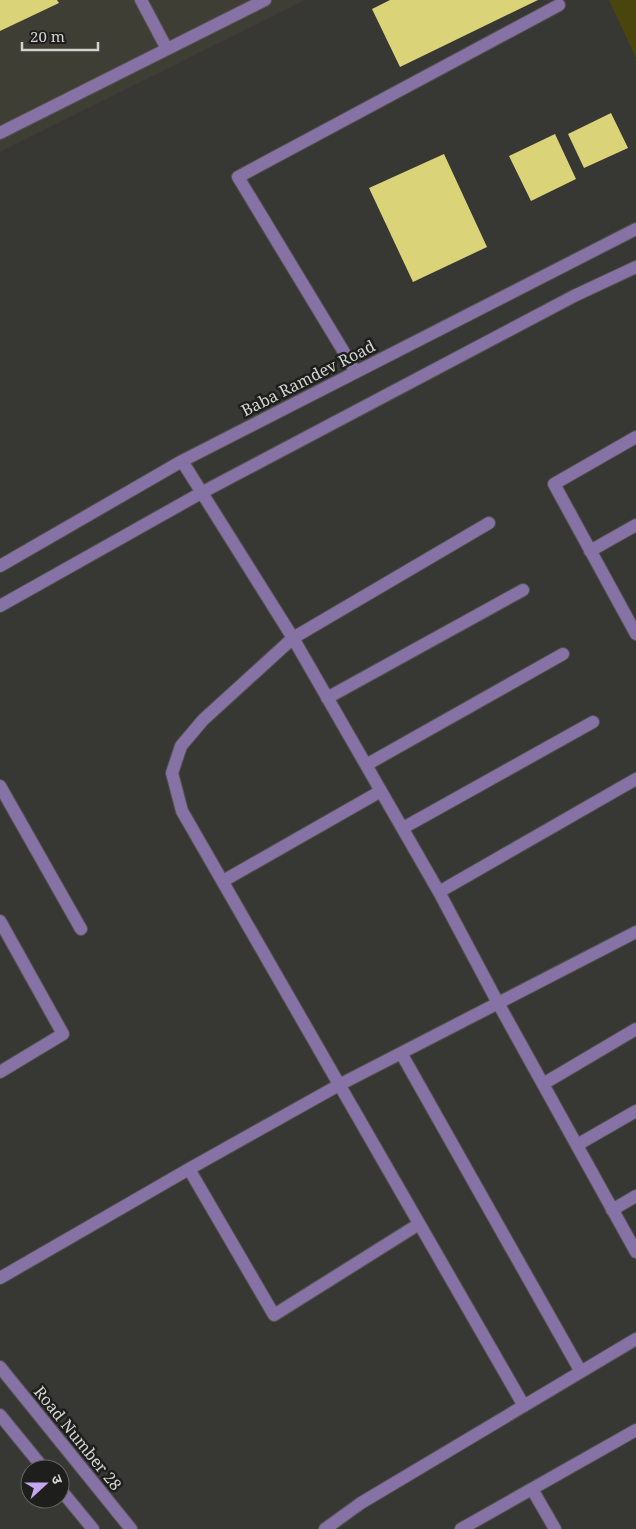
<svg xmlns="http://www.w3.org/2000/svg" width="636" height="1529" font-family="'Noto Serif','Noto Sans Devanagari',serif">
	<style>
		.built { fill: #3e3e34 }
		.green { fill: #4a450d }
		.building { fill: #dbd377 }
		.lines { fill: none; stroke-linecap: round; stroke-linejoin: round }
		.minor-casing { stroke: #535350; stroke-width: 14 }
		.minor { stroke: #8672a4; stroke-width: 12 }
		.labels { text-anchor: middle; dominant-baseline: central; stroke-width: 5; stroke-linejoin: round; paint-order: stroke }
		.street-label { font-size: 16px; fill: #d2d2d0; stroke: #1e1e1d }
	</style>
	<rect width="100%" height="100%" fill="#373734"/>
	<path class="built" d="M0 0H305L0 152Z"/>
	<path class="green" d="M609 0H636V58Z"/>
	<path class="building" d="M0 0H57L59 3 0 31Z
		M390 0H538L400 67 372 9Z
		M611 113 628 148 584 168 568 134Z
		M555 134 576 179 531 201 509 156Z
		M444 154 487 247 413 282 369 188Z"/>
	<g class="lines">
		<defs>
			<path id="minor" d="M141 0 167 49
				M0 133 265 0
				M356 372 238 177 559 5
				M636 437 554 484 636 634
				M182 461 293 638 439 892 498 1003 636 1252
				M489 523 293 638 203 720 181 746 172 773 182 811 524 1406
				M590 551 636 525
				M0 566 182 461 636 229
				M0 606 201 493 574 296 636 267
				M327 698 523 590
				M366 765 563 654
				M0 786 81 929
				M403 828 593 722
				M223 881 381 791
				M439 892 636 779
				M0 921 63 1034 0 1072
				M401 1053 581 1372
				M543 1084 636 1029
				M577 1145 636 1111
				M189 1169 274 1315 419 1224
				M612 1210 636 1196
				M0 1278 189 1169 339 1085 636 932
				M0 1367 131 1529
				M0 1415 44 1469
				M60 1489 93 1529
				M532 1489 555 1529
				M325 1529 361 1503 636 1339
				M461 1529 636 1430"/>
		</defs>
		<use href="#minor" class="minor-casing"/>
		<use href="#minor" class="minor"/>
	</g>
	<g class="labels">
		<g class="street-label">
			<text transform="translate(308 378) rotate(-27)">Baba Ramdev Road</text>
			<text transform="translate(78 1438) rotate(51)">Road Number 28</text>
		</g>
	</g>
	<g transform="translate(45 1484) rotate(69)"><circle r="24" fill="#1e1e1d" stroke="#666665"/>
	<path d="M0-4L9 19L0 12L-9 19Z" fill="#c4a7f1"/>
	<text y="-8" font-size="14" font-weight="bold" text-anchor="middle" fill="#d2d2d0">उ</text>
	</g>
	<path d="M22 42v8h76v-8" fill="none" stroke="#d2d2d0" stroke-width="2.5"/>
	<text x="30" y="42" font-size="15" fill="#d2d2d0" stroke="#1e1e1d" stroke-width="4" paint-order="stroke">20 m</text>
</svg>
